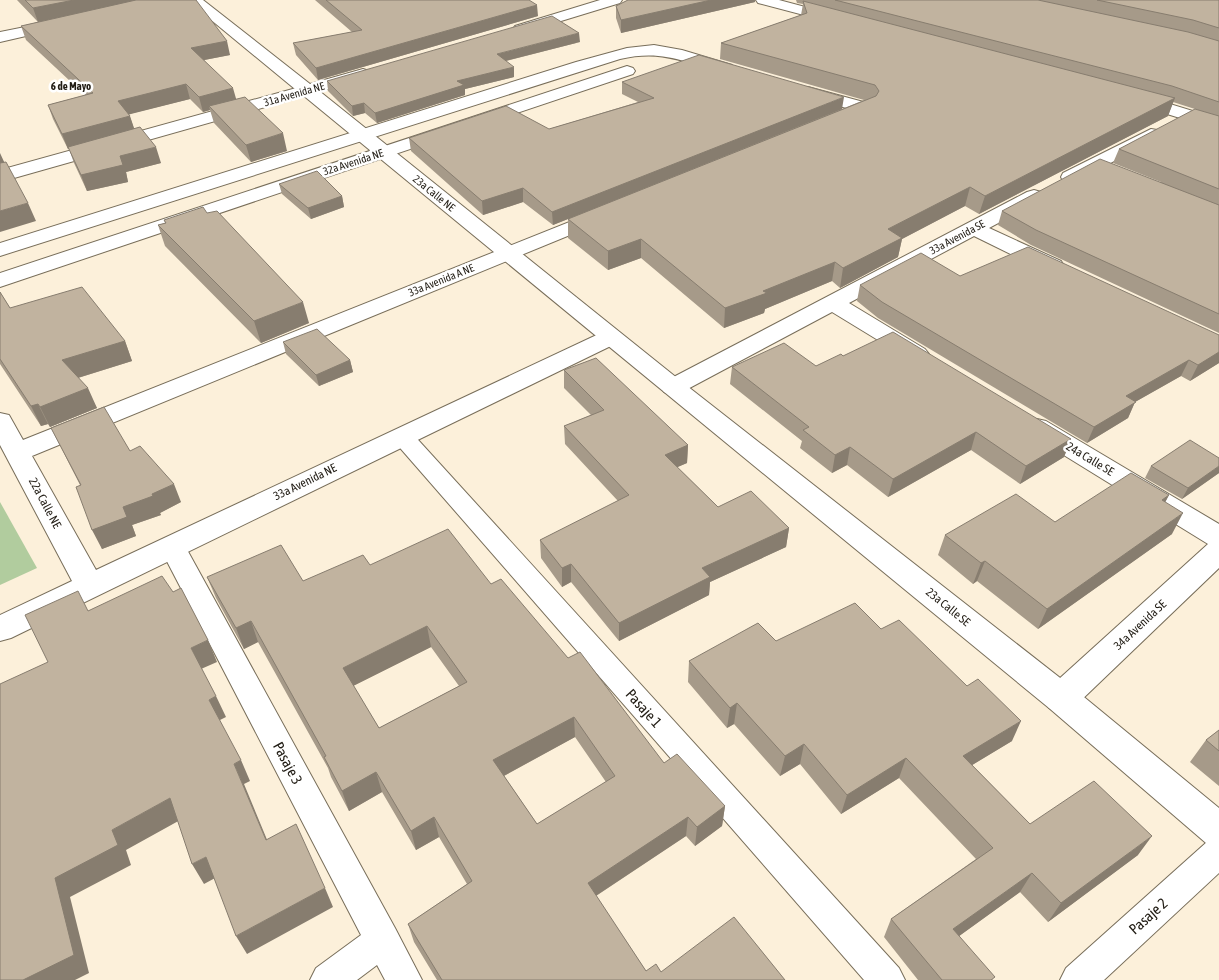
<svg xmlns="http://www.w3.org/2000/svg" width="1219" height="980" font-family="'Asap Condensed',sans-serif">
	<style>
		.green { fill: #b1cc9e }
		.lines { fill: none; stroke-linecap: round; stroke-linejoin: round }
		.lane-casing { stroke: #786e5a; stroke-width: 2 }
		.street-casing { stroke: #786e5a; stroke-width: 2 }
		.secondary-casing { stroke: #786e5a; stroke-width: 2 }
		.lane { fill: #fff; fill-rule: evenodd }
		.street { fill: #fff; fill-rule: evenodd }
		.secondary { fill: #fff; fill-rule: evenodd }
		.wall { fill: #a69a89; fill-rule: evenodd }
		.shaded-wall { fill: #877d6f }
		.building { fill: #c1b39f; stroke: #877d6f; fill-rule: evenodd }
		.labels { text-anchor: middle; dominant-baseline: central; stroke-width: 5; stroke-linejoin: round; paint-order: stroke }
		.far-neighbourhood-label { font-size: 11px; font-weight: bold; fill: #211c14; stroke: #fff }
		.far-street-label { font-size: 11px; fill: #211c14; stroke: #fff }
		.street-label { font-size: 12px; fill: #211c14; stroke: #fff }
		.near-street-label { font-size: 15px; fill: #211c14; stroke: #fff }
	</style>
	<rect width="100%" height="100%" fill="#fcf0da"/>
	<path class="green" d="M0 502 37 568 0 585Z"/>
	<g class="lines">
		<defs>
			<path id="lane" d="M402 429 410 431 899 968 905 980H864L394 441 391 436 394 431Z
				M172 537 181 540 185 546 395 928 422 980H385L377 965 357 980H310L316 968 361 935 159 546 163 540Z
				M1219 837V873L1104 980H1060L1066 968 1208 841Z"/>
			<path id="street" d="M187 0H203L310 84 363 69 369 71 371 74 369 77 307 95 301 94Z
				M600 0H622L620 3 525 32H515L513 29 515 26Z
				M756 0H779L843 17 845 20 843 23 838 24 758 3Z
				M60 20 65 21 67 24 65 27 0 42V32Z
				M654 45 682 50 732 65 734 68 732 71 726 73C685 63 664 49 620 59L0 256V243L576 62 627 48Z
				M627 66 633 68 635 71 633 74 0 287V273Z
				M808 87 871 104 874 108 871 112 865 113 802 96 800 92 802 88Z
				M1134 93 1219 119V130L1128 102 1126 98 1128 94Z
				M1151 129 1157 130 1160 134 1157 138 1077 181 1070 183 1063 181 1061 177 1063 173Z
				M1034 190 1041 192 1044 196 1041 200 989 228 1061 261 1064 266 1061 271 1053 272 1045 271 974 236 849 303 925 349 929 354 925 359 917 361 909 359 832 312 682 392 673 395 664 392 661 387 664 382 1027 192Z
				M602 209 609 211 612 215 609 219 32 456 96 570 603 332 611 330 619 332 623 337 619 342 11 638 0 641V615L72 581 0 445V413L9 415 23 440Z
				M1037 419 1046 421 1219 524V568L1073 708 1061 712 1049 708 1044 698 1049 688 1208 544 1028 433 1024 427 1028 421Z"/>
			<path id="secondary" d="M307 85 313 86 682 382 1073 688 1219 808V848L1206 843 1049 708 304 96 0 182V170Z"/>
		</defs>
		<use href="#lane" class="lane-casing"/>
		<use href="#street" class="street-casing"/>
		<use href="#secondary" class="secondary-casing"/>
		<use href="#lane" class="lane"/>
		<use href="#street" class="street"/>
		<use href="#secondary" class="secondary"/>
	</g>
	<path class="wall" d="M17 0H196L230 55 204 60 236 99 287 151 251 162 214 123 210 110 203 112 190 99 129 114 134 129 161 163 126 172 128 182 87 191 74 163 69 149H68L53 119 48 105 85 95 26 40 21 26 38 22Z
		M315 0H529L538 16 318 80 296 55 293 43 352 32Z
		M628 0H755V2L621 33 616 18V6Z
		M796 0H1219V333L1031 245 998 225 1002 211 1161 182 1113 163 1119 149 1198 110 1173 102 1168 116 979 214 965 206 902 239 898 257 840 288 832 281 765 309 764 313 724 328 641 258 608 270 568 238V219L553 225 523 202 483 215 411 151 409 138 549 129 638 102 622 94V82L842 109 864 100 720 59 721 43 801 15 803 4 797 3Z
		M580 42 506 61 514 77 465 89V95L377 123 365 113 353 116 328 91 327 81Z
		M279 184 342 196 344 207 311 219 282 194Z
		M207 213 309 323 261 343 165 246 158 225 165 223 164 220Z
		M960 276 1219 335V363L1190 381 1181 376 1135 402 1128 418 1087 443 878 318 857 301 860 285Z
		M0 292 10 308 125 341 132 361 78 378 97 408 50 427 48 424 41 426 0 364Z
		M283 342 350 360 353 372 319 386 286 354Z
		M843 356 1071 439 1064 457 1020 484 971 450 888 497 847 465 832 473 800 448 802 441 730 384 732 367 816 366Z
		M564 370 688 445 687 463 677 467 718 507 789 528 786 547 710 582 709 595 619 641 571 582 562 587 541 558 540 540 618 501 565 444 564 426 591 415 564 388Z
		M51 428 130 451 181 502 160 513 161 515 132 525 136 536 102 549 80 485Z
		M1151 466 1219 473 1182 499 1145 478Z
		M1169 495 1165 502 1172 534 1038 629 977 581 973 584 938 555 945 535 1055 522Z
		M370 565 491 584 568 658 664 763 725 806 722 826 695 846 686 836 596 896 646 971 785 980H437L414 942 408 924 467 884 439 837 416 850 382 792 349 811 331 777 328 768 258 642 244 649 216 598 207 577 303 581ZM431 647 459 686 379 728 353 686ZM575 737 606 782 537 824 504 776Z
		M881 629 1012 741 972 765 1030 824 1138 855 1048 922 1020 892 959 936 993 980H918L884 937 891 919 976 859 899 778 841 814 800 764 780 776 734 724 727 728 688 682 689 661 776 641Z
		M1219 730V786L1190 762 1206 740Z"/>
	<path class="shaded-wall" d="M74 0H142L38 22 33 8Z
		M711 0H755V2L621 33V20Z
		M537 5 538 16 318 80 316 68Z
		M579 33 580 42 497 63V54Z
		M227 41 230 55 194 62 191 48Z
		M514 67V77L465 89V95L377 123 375 113 457 81Z
		M186 84 190 99 123 116 118 101Z
		M233 88 237 102 209 106 210 110 203 112 199 97Z
		M844 97 842 109 553 225 552 212Z
		M1175 98 1168 116 979 214 985 196Z
		M364 103 365 113 353 116 352 106Z
		M130 116 135 131 68 149 62 134Z
		M283 133 287 151 251 162 246 145Z
		M156 147 161 163 126 172 128 182 87 191 81 175 120 156Z
		M0 153 6 166 0 168Z
		M970 187 965 206 902 239 898 257 840 288 843 268 888 229Z
		M523 188V202L483 215 482 201Z
		M342 196 344 207 311 219 308 208Z
		M28 203 36 221 0 232V211Z
		M641 239V258L608 270V251Z
		M835 262 832 281 765 309 764 313 724 328 725 308 763 291Z
		M303 302 309 323 261 343 254 321Z
		M125 341 132 361 71 380 62 360Z
		M1219 352V363L1190 381 1198 365Z
		M350 360 353 372 319 386 316 375Z
		M1189 360 1181 376 1135 402 1128 418 1087 443 1094 427 1126 396Z
		M88 388 97 408 50 427 40 407Z
		M38 404 48 424 41 426 31 406Z
		M976 432 971 450 888 497 893 479Z
		M1071 439 1064 457 1020 484 1026 466Z
		M688 445 687 463 664 473 665 455Z
		M850 447 847 465 832 473 835 455Z
		M1219 466V473L1182 499 1188 488Z
		M174 484 181 502 160 513 161 515 132 525 136 536 102 549 92 530 123 507Z
		M1169 495 1158 516 1162 500Z
		M1183 513 1172 534 1038 629 1047 609Z
		M789 528 786 547 710 582 709 595 619 641V623L702 568Z
		M985 561 977 581 973 584 981 563Z
		M571 564V582L562 587V568Z
		M251 621 258 642 244 649 236 628Z
		M427 626 431 647 349 688 343 668Z
		M208 640 217 662 201 669 191 648Z
		M216 696 226 717 218 721 209 700Z
		M737 703 734 724 727 728 730 708Z
		M574 717 575 737 496 780 493 760Z
		M1021 721 1012 741 954 776 963 756Z
		M804 744 800 764 780 776 785 756Z
		M906 758 899 778 841 814 847 795Z
		M241 760 250 781 244 784 275 859 266 840 234 764Z
		M376 772 382 792 349 811 342 791Z
		M170 798 182 819 126 850 131 865 70 897 89 973 75 980H23L55 878 112 830Z
		M725 806 722 826 695 846 697 827Z
		M434 817 439 837 416 850 411 831Z
		M688 817 686 836 588 901V883Z
		M1152 836 1138 855 1048 922 1061 903Z
		M206 857 217 877 204 884 192 864Z
		M1032 873 1020 892 944 947 953 929Z
		M325 888 333 907 247 954 236 936Z"/>
	<path class="building" d="M25 0H74L33 8Z
		M136 0H196L227 41 191 48 233 88 199 97 186 84 118 101 130 116 62 134 48 105 93 93 21 26Z
		M326 0H529L537 5 316 68 293 43 362 30Z
		M628 0H711L621 20 616 6Z
		M835 0H1038L1188 32 1219 41V102L1172 86Z
		M1097 0H1219V28L1193 20Z
		M803 1 1175 98 985 196 970 187 888 229 902 238 843 268 835 262 763 291 767 293 725 308 641 239 608 251 568 219 876 96 879 91 875 85 721 43 807 13Z
		M552 16 579 33 497 54 514 67 457 81 464 85 375 113 364 103 352 106 327 81Z
		M699 55 844 97 552 212 523 188 482 201 409 138 506 106 549 129 654 98 622 82Z
		M245 97 283 133 246 145 209 106Z
		M1195 109 1219 116V189L1119 149Z
		M140 127 156 147 120 156 123 165 81 175 68 147Z
		M1100 159 1219 205V314L1036 230 1002 211Z
		M6 162 28 203 0 211V163Z
		M317 171 342 196 308 208 279 184Z
		M203 207 207 213 217 211 303 302 254 321 158 225 166 223 164 220Z
		M1028 247 1219 335V352L1198 365 1189 360 1126 396 1136 402 1094 427 882 302 860 285 921 253 960 276Z
		M82 287 125 341 62 360 88 388 40 407 38 404 31 406 0 359V292L10 308Z
		M317 329 350 360 316 375 283 342Z
		M893 332 1071 439 1026 466 976 432 893 479 850 447 835 455 803 430 809 427 732 367 784 343 816 366 841 354 843 356Z
		M596 358 688 445 665 455 718 507 751 491 789 528 702 568 710 577 619 623 571 564 562 568 540 540 629 495 564 426 604 410 564 370Z
		M104 407 130 451 140 446 174 484 152 494 153 496 123 507 127 517 92 530 76 487 81 485 51 428Z
		M1190 440 1219 458V466L1188 488 1151 466Z
		M1131 473 1169 495 1162 500 1183 513 1047 609 985 561 981 563 945 535 1016 494 1055 522Z
		M448 529 491 584 501 579 568 658 580 652 664 763 677 754 725 806 697 827 688 817 588 883 646 971 656 964 661 972 734 917 785 980H442L408 924 472 881 434 817 411 831 376 772 342 791 324 757 326 756 251 621 236 628 207 577 281 545 303 581 363 555 370 565ZM427 626 467 682 379 728 343 668ZM574 717 615 776 537 824 493 760Z
		M162 576 173 592 181 588 208 640 191 648 216 696 209 700 241 760 234 764 266 840 296 824 325 888 236 936 206 857 192 864 170 798 112 830 118 845 55 878 74 955 23 980H0V684L48 662 25 615 78 591 88 611Z
		M855 603 881 629 899 620 967 686 978 679 1021 721 963 756 1030 824 1094 781 1152 836 1061 903 1032 873 953 929 995 977 991 980H942L891 919 993 848 906 758 847 795 804 744 785 756 737 703 730 708 689 661 758 623 776 641Z
		M1219 730V751L1206 740Z"/>
	<g class="labels">
		<g class="far-neighbourhood-label">
			<text x="71" y="86">6 de Mayo</text>
		</g>
		<g class="far-street-label">
			<text transform="translate(294 94) rotate(-16)">31a Avenida NE</text>
			<text transform="translate(353 162) rotate(-18)">32a Avenida NE</text>
			<text transform="translate(434 193) rotate(39)">23a Calle NE</text>
			<text transform="translate(957 237) rotate(-28)">33a Avenida SE</text>
			<text transform="translate(441 280) rotate(-22)">33a Avenida A NE</text>
		</g>
		<g class="street-label">
			<text transform="translate(1090 459) rotate(31)">24a Calle SE</text>
			<text transform="translate(305 482) rotate(-26)">33a Avenida NE</text>
			<text transform="translate(45 503) rotate(62)">22a Calle NE</text>
			<text transform="translate(948 607) rotate(39)">23a Calle SE</text>
			<text transform="translate(1140 625) rotate(-43)">34a Avenida SE</text>
		</g>
		<g class="near-street-label">
			<text transform="translate(644 708) rotate(48)">Pasaje 1</text>
			<text transform="translate(288 763) rotate(62)">Pasaje 3</text>
			<text transform="translate(1148 916) rotate(-42)">Pasaje 2</text>
		</g>
	</g>
</svg>
